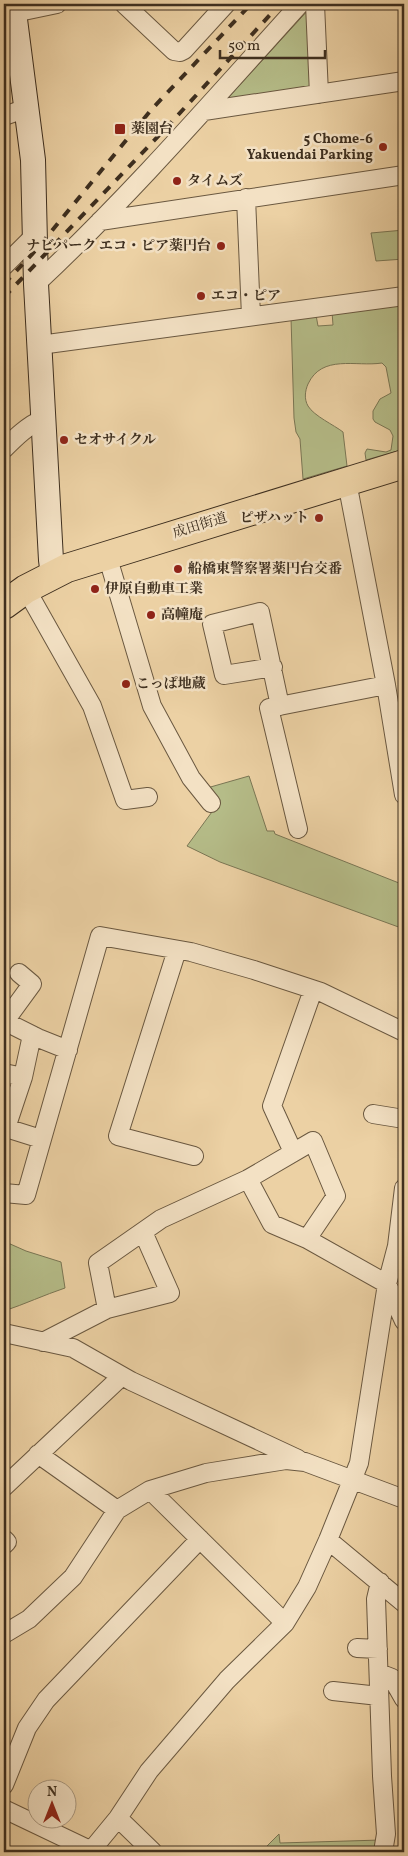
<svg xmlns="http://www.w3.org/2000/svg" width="408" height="1856" font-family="Vollkorn,'Noto Serif JP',serif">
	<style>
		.green { fill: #b5bc88; stroke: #7a7654 }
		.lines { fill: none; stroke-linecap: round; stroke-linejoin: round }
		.street-casing { stroke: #6a5840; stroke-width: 20 }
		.secondary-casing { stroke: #3e2f1f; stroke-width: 26 }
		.highway-casing { stroke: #3e2f1f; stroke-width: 30 }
		.street { stroke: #f3e1c4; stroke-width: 18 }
		.secondary { stroke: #f3e1c4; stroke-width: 24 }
		.highway { stroke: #ecd1a4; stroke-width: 28 }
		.rail { stroke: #3e2f1f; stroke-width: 4; stroke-dasharray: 9 9; stroke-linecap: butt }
		.poi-dot { fill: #8f2418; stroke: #f3e1c4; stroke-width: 2 }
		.labels { text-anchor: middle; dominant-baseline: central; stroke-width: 5; stroke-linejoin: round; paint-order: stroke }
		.poi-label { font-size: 14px; font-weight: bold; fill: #3e2f1f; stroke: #f3e1c4; text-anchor: start }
		.street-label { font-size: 14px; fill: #3e2f1f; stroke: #f3e1c4 }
	</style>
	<rect width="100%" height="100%" fill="#ecd1a4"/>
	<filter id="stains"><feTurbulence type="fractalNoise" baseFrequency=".004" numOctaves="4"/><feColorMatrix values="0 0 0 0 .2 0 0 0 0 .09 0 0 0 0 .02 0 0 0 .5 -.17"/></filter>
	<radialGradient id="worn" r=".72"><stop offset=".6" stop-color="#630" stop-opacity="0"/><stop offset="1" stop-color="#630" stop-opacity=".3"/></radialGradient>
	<path class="green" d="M311 7 314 85 225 101Z
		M404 230V259L376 261 371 233Z
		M404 303V411L401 412 404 428V449L366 460 365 453 367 449 386 452 391 450 393 436 390 430 375 422 373 419V411L380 399 391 393 386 367 382 363C356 367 322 354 308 384 305 391 304 399 308 406 314 416 334 425 343 432L347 466 303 479 300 439 296 432 294 418 291 318 316 315 318 326 333 325 332 312Z
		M249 776 267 831H274L275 834 404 885V929L220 862 187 846 217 805 207 788Z
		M8 1243 26 1251 61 1262 65 1288C44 1295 25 1304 4 1311V1250Z
		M279 1834 280 1843 381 1840 378 1852H261Z"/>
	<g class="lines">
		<defs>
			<path id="street" d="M124 4 174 51 180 52 184 50 226 4
				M315 4 319 94
				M14 13 57 4
				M204 111 404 81
				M4 116 27 108
				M246 198 251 316
				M100 221 404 175
				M4 266 35 235
				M36 284C130 196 214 99 300 4
				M40 345 404 296
				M4 449C15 438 28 425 43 419
				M347 482 386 685 404 795
				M107 555 152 706 191 778 211 803
				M26 589 92 706 125 800 148 797
				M273 667 224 675 212 624 260 612 280 706
				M298 829 269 708 386 685
				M177 950 118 1136 194 1156
				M4 1021 38 1038 68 1050
				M5 1021 32 984 19 973
				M32 1035 23 1077 6 1128 41 1139
				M4 1073 23 1077
				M373 1114 404 1119
				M293 1152 272 1106 313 990
				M248 1179 272 1224 307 1239
				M4 1193 26 1195 100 936 191 952 254 970 321 992 404 1032
				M107 1309 98 1263 161 1219 248 1179 313 1141 336 1196 307 1239 387 1284 404 1321
				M4 1333 73 1348 131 1381 298 1459
				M43 1342 107 1309 170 1293 143 1232
				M38 1454 117 1510
				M4 1487 122 1376
				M150 1490 285 1623
				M4 1539 7 1542 4 1545
				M328 1540 404 1603
				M380 1582 376 1599 382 1776 386 1834 383 1852
				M4 1634 29 1619 73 1577 117 1510 150 1490 206 1473 286 1460 305 1462 404 1499
				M357 1648 378 1649
				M379 1673 392 1678 404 1699
				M333 1691 379 1696
				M4 1785 27 1728 46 1700 200 1539
				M4 1809 92 1851
				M118 1818 153 1852
				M90 1852 118 1818 149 1771 227 1680 285 1623 307 1587 328 1540 359 1463 387 1284 397 1246 404 1188"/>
			<path id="secondary" d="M13 4 33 160 36 284 51 560 53 575"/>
			<path id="highway" d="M4 605 26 589 67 568 404 464"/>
		</defs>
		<use href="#street" class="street-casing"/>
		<use href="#secondary" class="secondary-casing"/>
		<use href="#highway" class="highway-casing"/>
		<use href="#street" class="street"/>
		<use href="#secondary" class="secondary"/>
		<use href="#highway" class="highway"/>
		<path class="rail" d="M4 284 36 250 151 110 251 4
			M4 297 167 127 280 4"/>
	</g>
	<g class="poi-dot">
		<rect x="114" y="123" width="12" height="12" rx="2.5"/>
		<circle cx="383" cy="147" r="5"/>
		<circle cx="177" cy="181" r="5"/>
		<circle cx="221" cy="246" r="5"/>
		<circle cx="201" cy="296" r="5"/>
		<circle cx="64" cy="440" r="5"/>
		<circle cx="319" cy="518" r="5"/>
		<circle cx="178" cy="569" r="5"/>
		<circle cx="95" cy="589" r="5"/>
		<circle cx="151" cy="615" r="5"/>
		<circle cx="126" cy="684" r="5"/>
	</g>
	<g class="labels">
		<g class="poi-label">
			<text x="131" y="129">薬園台</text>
			<text x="373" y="139" text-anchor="end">5 Chome-6<tspan x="373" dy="16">Yakuendai Parking</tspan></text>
			<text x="187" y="181">タイムズ</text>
			<text x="211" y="246" text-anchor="end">ナビパーク エコ・ピア薬円台</text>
			<text x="211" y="296">エコ・ピア</text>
			<text x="74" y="440">セオサイクル</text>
			<text x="309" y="518" text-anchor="end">ピザハット</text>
			<text x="188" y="569">船橋東警察署薬円台交番</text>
			<text x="105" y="589">伊原自動車工業</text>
			<text x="161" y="615">高幢庵</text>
			<text x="136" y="684">こっぱ地蔵</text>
		</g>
		<g class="street-label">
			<text transform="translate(200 526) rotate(-17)">成田街道</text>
		</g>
	</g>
	<rect width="408" height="1856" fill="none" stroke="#ecd1a4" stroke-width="20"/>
	<rect x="5" y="5" width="398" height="1846" fill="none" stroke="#3e2f1f" stroke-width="2.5"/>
	<rect x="10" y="10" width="388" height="1836" fill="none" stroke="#3e2f1f"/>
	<g transform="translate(52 1804)"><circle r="24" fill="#f3e1c4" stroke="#ab9a82"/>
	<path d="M0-4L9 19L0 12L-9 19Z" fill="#8f2418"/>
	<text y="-8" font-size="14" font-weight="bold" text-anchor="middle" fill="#3e2f1f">N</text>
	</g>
	<path d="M220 50v8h105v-8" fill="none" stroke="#3e2f1f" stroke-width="2.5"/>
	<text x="228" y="50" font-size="15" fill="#3e2f1f" stroke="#f3e1c4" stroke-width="4" paint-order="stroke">50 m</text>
	<rect width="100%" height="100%" filter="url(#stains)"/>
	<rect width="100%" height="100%" fill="url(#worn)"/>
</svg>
